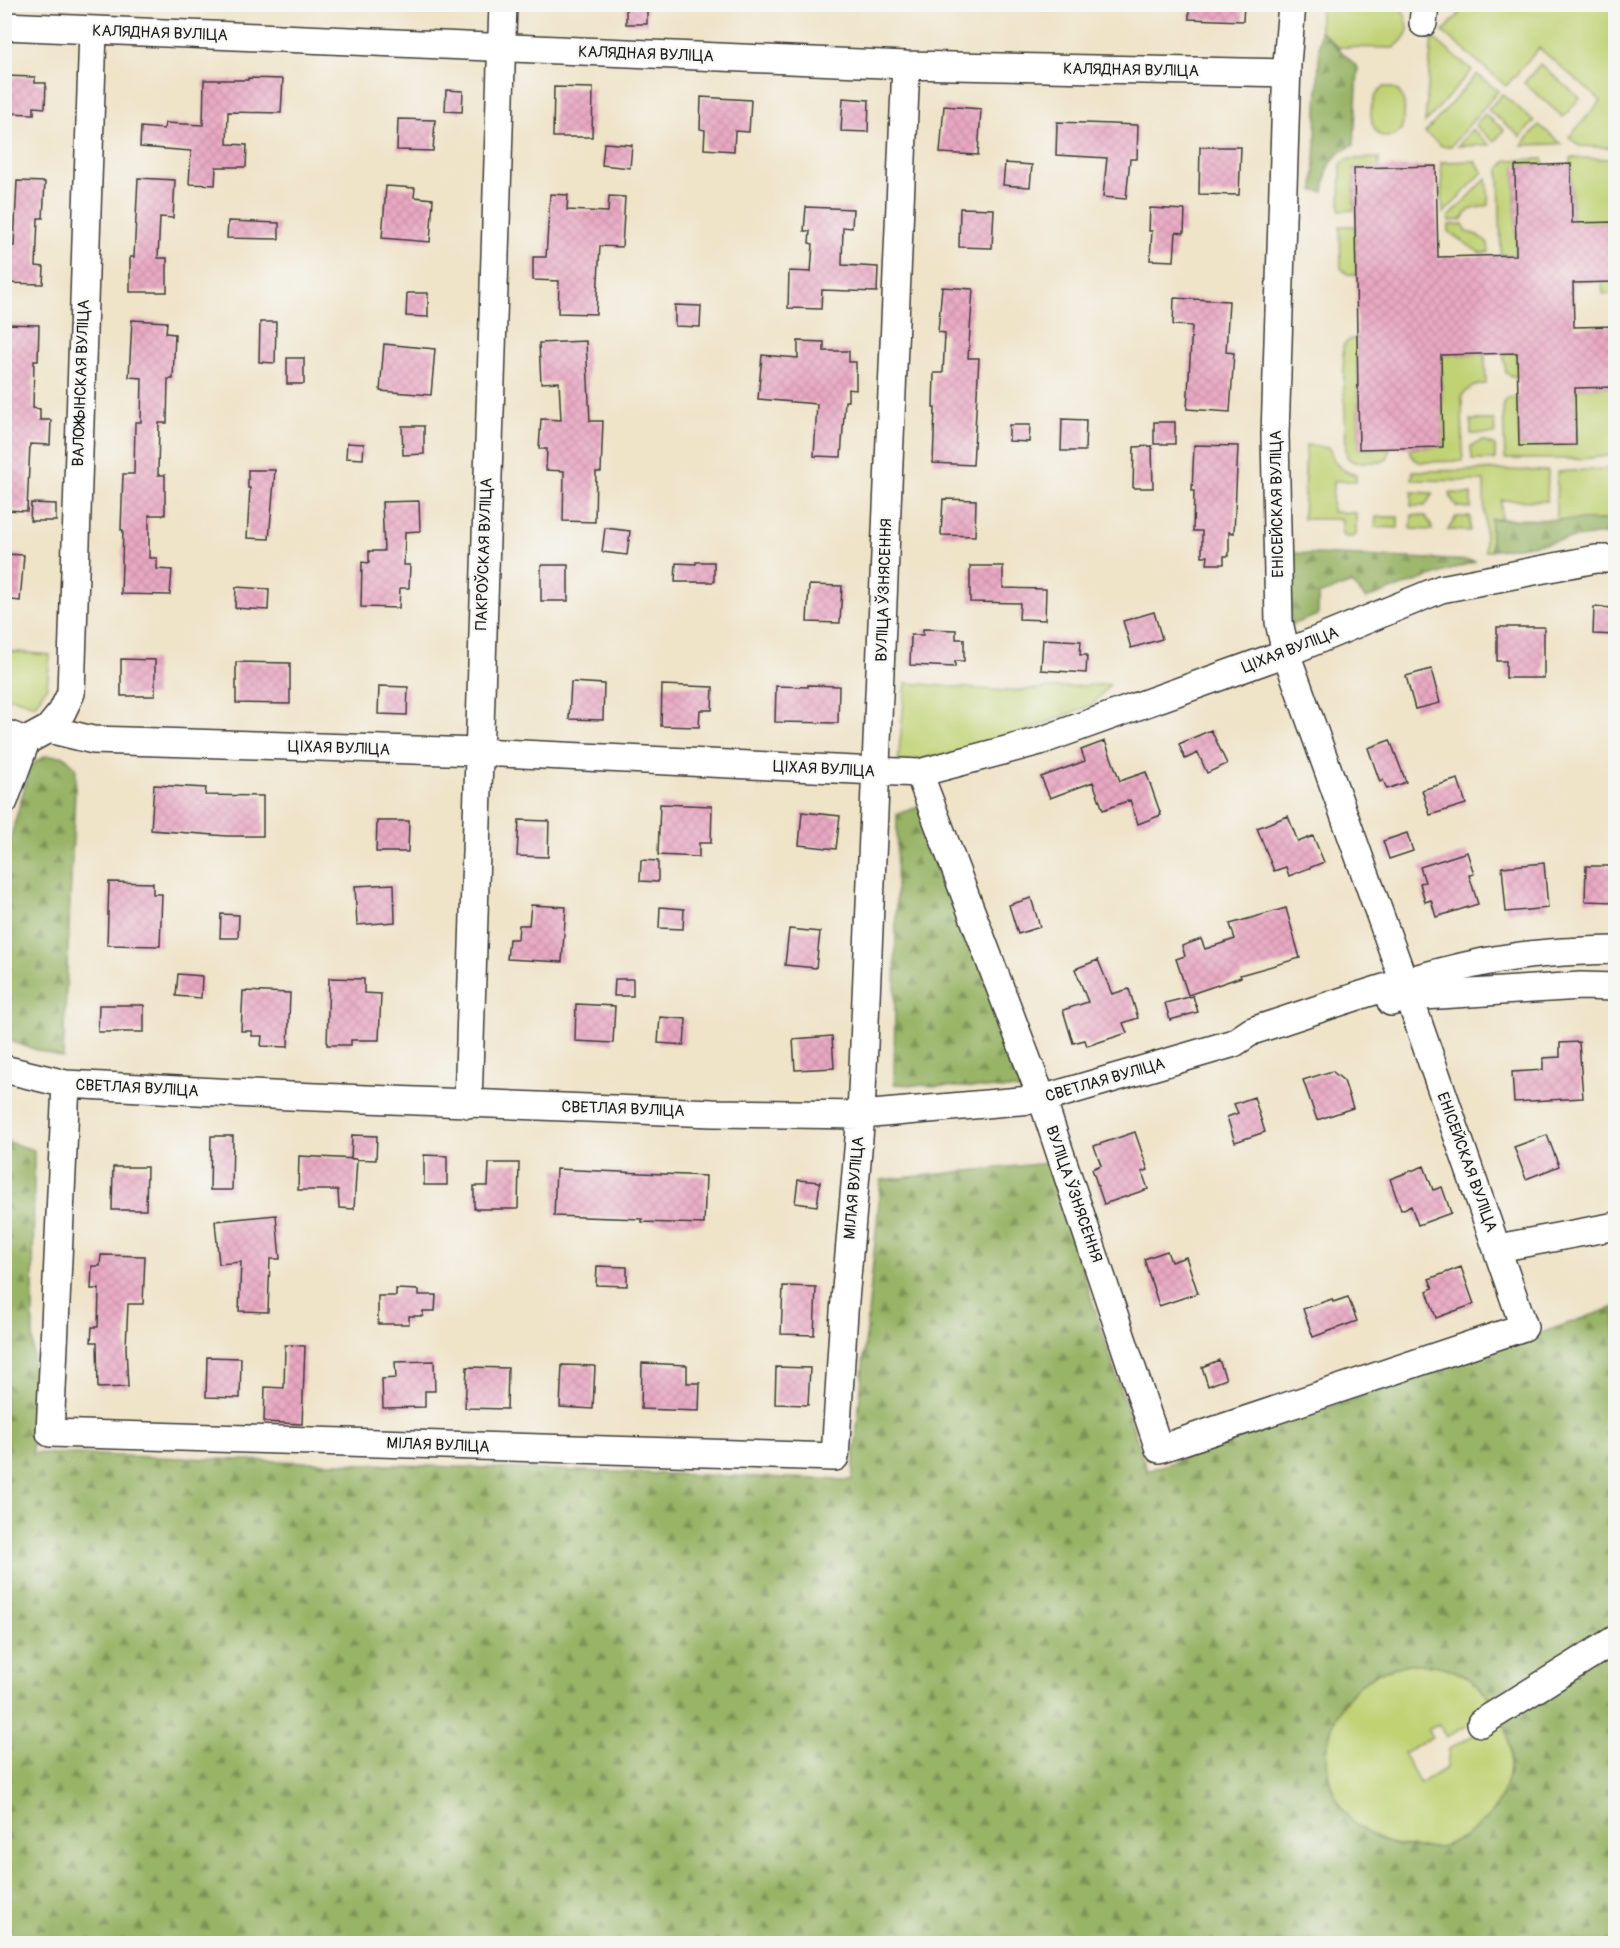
<svg xmlns="http://www.w3.org/2000/svg" width="1620" height="1948" font-family="Pangolin,sans-serif">
	<style>
		.green { fill: #c1d275; stroke: #6e7748; stroke-width: 1.5; fill-rule: evenodd }
		.forest { fill: url(#forest-firs); stroke: #5a6841; stroke-width: 1.5; fill-rule: evenodd }
		.building { fill: url(#building-cross-hatch) }
		.lines { fill: none; stroke-linecap: round; stroke-linejoin: round }
		.minor-casing { stroke: #3c3a36; stroke-width: 30 }
		.minor { stroke: #fff; stroke-width: 27 }
		.labels { text-anchor: middle; dominant-baseline: central; stroke-width: 4.5; stroke-linejoin: round; paint-order: stroke }
		.street-label { font-size: 16px; fill: #1c1c1c; stroke: #f6f6f2 }
	</style>
	<defs>
		<pattern id="forest-firs" width="22" height="20" patternUnits="userSpaceOnUse" patternTransform="scale(1.5)"><rect width="22" height="20" fill="#98b466"/><path d="M5 1l3.5 6h-7zM16 11l3.5 6h-7z" fill="#7b9253"/></pattern>
		<pattern id="building-cross-hatch" width="8" height="8" patternUnits="userSpaceOnUse" patternTransform="scale(1.5)"><rect width="8" height="8" fill="#e9a8c3"/><path d="M0 0l8 8M0 8l8-8" fill="none" stroke="#c790a7"/></pattern>
	</defs>
	<rect width="100%" height="100%" fill="#f6f6f2"/>
	<filter id="ink" filterUnits="userSpaceOnUse"><feTurbulence type="fractalNoise" baseFrequency=".0167" numOctaves="2"/><feDisplacementMap in="SourceGraphic" scale="12" xChannelSelector="R" yChannelSelector="G"/><feConvolveMatrix kernelMatrix="1 2 1 2 8 2 1 2 1" color-interpolation-filters="sRGB"/></filter>
	<filter id="wash" filterUnits="userSpaceOnUse"><feTurbulence type="fractalNoise" baseFrequency=".008" numOctaves="4" result="noise"/><feDisplacementMap in="SourceGraphic" scale="24" xChannelSelector="R" yChannelSelector="G"/><feGaussianBlur stdDeviation="1.35" result="paint"/><feColorMatrix in="noise" values="0 0 0 0 0 0 0 0 0 0 0 0 0 0 0 0 0 1.4 0 .05"/><feComposite in="paint" operator="in"/></filter>
	<g filter="url(#wash)">
		<rect width="100%" height="100%" fill="#efe3c8"/>
		<path class="green" d="M1320 5 1401 7C1411 27 1412 33 1394 48L1338 47 1320 30Z
			M1467 5H1615V148L1579 146 1569 137 1601 101 1539 48 1506 86 1443 32Z
			M1432 37 1472 70 1425 123Z
			M1540 64 1580 98 1563 117 1524 83Z
			M1477 74 1498 91 1451 146H1442L1425 133Z
			M1384 87C1409 86 1406 114 1401 131 1370 155 1361 100 1384 87Z
			M1502 94 1534 121 1521 137 1488 110Z
			M1485 114 1504 130 1494 142 1475 125Z
			M1539 125 1562 144 1522 145Z
			M1472 129 1490 145 1458 146Z
			M1379 158V168H1354V210L1340 211 1341 164 1348 159Z
			M1571 158 1615 159V222L1572 223Z
			M1543 159 1544 165 1515 166 1516 255H1501L1499 169 1507 160Z
			M1475 161 1483 172 1443 214 1441 162Z
			M1487 178 1489 205 1469 210 1462 220 1449 221 1448 218Z
			M1463 224 1467 232 1477 235 1488 244 1489 252 1480 253 1449 232V225Z
			M1340 226H1355L1356 275 1347 274 1341 268Z
			M1602 282H1615V294H1603Z
			M1357 338 1359 449H1390L1387 459 1381 462H1353L1347 457 1346 451 1343 346 1349 340Z
			M1503 353H1517L1518 376H1512L1506 373Z
			M1485 354 1486 384C1476 384 1468 388 1462 396L1463 461 1419 462C1413 458 1410 456 1410 448L1443 447 1441 355Z
			M1615 387V455L1581 459H1505L1503 403C1506 397 1512 397 1518 397L1519 446 1576 445 1575 388Z
			M1471 420H1494L1495 434H1471Z
			M1482 441 1495 446V460H1472L1471 446Z
			M1306 445 1329 448C1334 463 1339 471 1356 475V481H1333L1332 512 1356 513V535C1351 538 1347 538 1342 535V519H1303Z
			M1615 468V520H1556L1557 472Z
			M1502 470 1548 471 1547 501 1501 500V519H1491V551H1485L1484 481 1412 480 1413 471Z
			M1412 492 1433 493 1425 506H1411Z
			M1450 493 1471 494V508L1457 507 1451 498Z
			M1412 515 1425 516 1431 524 1432 530 1411 529Z
			M1376 517H1398V528L1375 527Z
			M1456 517H1470V531L1448 530Z
			M5 651 50 655 47 686 35 705 10 697 5 702Z
			M906 683 1007 691 1110 684 1093 704 1022 733 970 752 898 762Z
			M1408 1664C1418 1664 1430 1663 1439 1666 1454 1669 1468 1677 1479 1687 1533 1735 1514 1825 1443 1846 1427 1850 1410 1848 1394 1844 1372 1839 1348 1822 1338 1802 1314 1756 1331 1698 1377 1673 1386 1669 1398 1667 1408 1664ZM1479 1719 1484 1729 1449 1749 1447 1768 1420 1783 1403 1753 1432 1737 1428 1730 1439 1724 1446 1737Z"/>
		<path class="forest" d="M1320 30 1358 68 1354 145C1331 154 1326 168 1324 192L1314 191Z
			M1491 519 1615 520V532L1491 551Z
			M1292 553 1476 561 1366 599 1352 583 1318 595V615L1291 625Z
			M45 756H64L76 768 63 1058 5 1040V857L31 765Z
			M922 806 1026 1090 894 1084 897 814Z
			M4 1141 34 1150 32 1453 852 1480 881 1180 1048 1163 1147 1471 1615 1307V1943H5ZM1408 1664C1418 1664 1429 1663 1439 1666 1454 1669 1468 1677 1479 1687 1533 1735 1514 1825 1443 1846 1427 1850 1410 1848 1394 1845 1372 1839 1348 1822 1338 1802 1314 1756 1331 1698 1377 1673 1386 1669 1398 1667 1408 1664Z"/>
		<g id="blocks">
			<path class="building" d="M626 4H647V24H626Z
				M1189 4H1244L1243 21 1189 19Z
				M4 76 35 77V83H46L45 108 34 107V114L4 113Z
				M248 78 283 79 281 113 228 112 227 144 247 145 246 167H216L215 185 189 184 191 151 140 147 141 127 164 129 165 123 203 125 204 80H248Z
				M554 87 593 88 592 137H553Z
				M446 90 463 91 462 112 445 111Z
				M701 97 751 100 749 132 735 131 734 151 704 149 705 130 700 129Z
				M843 98 869 100 868 132 841 131Z
				M944 106 981 109 978 155 940 153Z
				M398 119 435 120 433 151 397 150Z
				M1057 122 1138 125 1137 159H1130L1126 199 1103 197 1107 158 1056 155Z
				M604 143 632 145 630 168 602 165Z
				M1200 147H1241L1239 195 1199 194Z
				M1005 163 1032 165 1030 187 1003 185Z
				M1571 164 1572 223 1616 222V282L1573 283 1574 327 1616 326V387L1575 388 1576 445 1519 446 1517 353 1441 355 1443 447 1359 449 1354 168 1436 166 1438 257 1516 255 1515 166Z
				M138 178 175 180 173 218 160 217 158 258H167V292H130V257H134Z
				M17 181 45 182 43 218H38L36 266 44 267 43 284 4 283V245L14 246Z
				M386 186 415 188 414 197 433 199 430 242 382 238Z
				M550 194 568 195 567 210 608 212 609 196 625 197 622 247 600 246 596 314 558 313 559 281 533 280V257H546Z
				M806 207 853 209 852 228 843 227 842 265 878 267 877 292 822 290 821 309 788 308 789 271 811 272 813 244 809 243 810 231H804Z
				M960 208 994 209 992 248 959 247Z
				M1150 208 1185 210 1184 233 1176 232 1174 261 1150 260 1152 231H1149Z
				M228 221 279 223V239L227 238Z
				M942 287 973 289 968 358H979L973 465 933 463 935 408H933L934 373H943L945 333 938 332Z
				M407 293H428V317L406 316Z
				M1174 298 1229 301 1226 352 1234 353 1230 412 1187 409 1192 326 1173 325Z
				M675 305 701 306 700 327 675 326Z
				M132 320 167 322 166 333 175 334 173 379H168L167 423H159L158 475H165V515H149V558H157V569L172 570 170 595 121 594 123 530H121L123 474H134L135 422H141L142 378 129 377Z
				M260 322H276L275 363 259 362Z
				M6 324 39 325 38 361H34L33 408 40 409V420H51L50 445 30 444 27 511 4 510V463H6L8 434H4Z
				M586 341 590 421H603L601 472H596L595 522 563 521 564 471 546 470 547 449H539L541 419 561 420 559 382 541 383 539 343Z
				M798 341 824 342V351H849V362H856V390L848 389V401H845L841 457 814 456 817 404 758 399 762 355 798 358Z
				M384 344 435 349 431 395 380 391Z
				M287 358H304V384H287Z
				M1062 419 1086 420 1085 451H1061Z
				M1154 422H1175V444H1154Z
				M1009 425H1030L1029 442 1009 441Z
				M402 426H424V454L403 455Z
				M347 443 364 444 363 459 346 458Z
				M1194 445 1238 446 1234 533 1229 532V556H1224V564H1207L1208 556H1202V531H1193L1194 491H1192Z
				M1152 446 1153 488H1133L1134 447Z
				M248 470H275L269 539 247 538 250 488H248Z
				M943 499 976 500 975 536 941 535Z
				M419 501 420 531 405 532 404 565H410L409 588H400L399 608 361 607 362 562 369 563V551H384L382 502Z
				M31 503 56 504V521H30Z
				M605 528 630 531 627 555 602 552Z
				M4 554 24 555 20 601 4 599Z
				M696 562H714V582H675L676 563 696 564Z
				M541 565H568V601H541Z
				M970 566H1003V588L1046 589 1045 620 1019 619 1020 603 970 602Z
				M809 585 842 586 840 623 807 622Z
				M236 587 269 589 268 610 235 608Z
				M1594 607 1616 608V635L1593 634Z
				M1154 612 1162 639 1131 648 1123 621Z
				M1497 627H1544V678H1506V661H1497Z
				M923 629 956 630V639H964V661H955V667L910 665 911 635H923Z
				M1043 639 1081 641 1080 655H1087L1086 673 1041 670Z
				M121 659 155 660V696H121Z
				M236 662 290 663V704L236 703Z
				M1431 669 1440 703 1415 709 1406 676Z
				M571 682 604 684 603 720 569 719Z
				M662 685 713 687 712 710H700L699 727 661 726Z
				M808 685 839 686 838 723 775 722 776 686 808 687Z
				M379 686 408 687 407 715 378 714Z
				M1211 730 1227 764 1207 773 1198 753 1185 759 1179 744Z
				M1390 740 1406 782 1387 789 1383 780 1380 782 1368 748Z
				M1105 741 1120 781 1146 772 1161 815 1138 824 1130 800 1103 810 1093 782 1050 798 1041 777 1085 761 1081 750Z
				M1458 779 1466 804 1430 815 1422 790Z
				M154 785 206 788 205 795 263 796V836H227L151 830Z
				M660 804 712 806 711 843H699V857L658 855Z
				M802 812 840 816 836 849 799 845Z
				M1288 816 1298 842 1313 836 1324 862 1289 876 1286 867 1274 871 1257 828Z
				M519 820 549 821 548 857 517 856Z
				M377 821H409L408 852H376Z
				M1407 833 1413 851 1389 859 1383 841Z
				M1467 852 1474 874 1469 875 1478 904 1436 917 1431 900 1425 902 1420 883 1425 882 1420 867Z
				M641 860 658 861V882L640 881Z
				M1544 863 1548 908 1506 912 1502 867Z
				M1586 866H1616V902L1585 901Z
				M109 882 153 883V894H162L160 946 107 945Z
				M394 884 395 922 357 925 355 886Z
				M1031 898 1040 927 1018 934 1009 905Z
				M531 905 566 907 562 962 507 959 509 939H518L519 925H529Z
				M660 907 684 909 683 929 659 928Z
				M1286 908 1300 958 1240 975 1241 977 1188 995 1176 959 1185 956 1182 946 1201 939 1205 949 1235 939 1230 924Z
				M221 914 239 915 238 938H220Z
				M789 929 820 932 816 968 785 965Z
				M1098 960 1112 994 1129 989 1138 1018 1123 1023 1127 1033 1087 1046 1085 1040 1073 1043 1063 1010 1088 1002 1075 969Z
				M178 974 202 976 201 998 176 996Z
				M329 978 364 979V993L381 994 379 1040H351V1045H327Z
				M615 979H633V996H614Z
				M243 991 290 993 288 1047 261 1046 262 1036H252V1031H241Z
				M1193 996 1198 1012 1170 1020 1165 1003Z
				M576 1004 615 1006 613 1043 575 1041Z
				M99 1005H144V1032H98Z
				M660 1017 686 1019 684 1045 658 1043Z
				M832 1036 834 1068 795 1070 793 1039Z
				M1579 1042 1583 1098 1514 1102 1512 1072 1543 1070V1058L1560 1057V1043Z
				M1332 1071 1344 1081 1353 1108 1317 1120 1303 1080Z
				M1254 1097 1265 1132 1235 1142 1227 1117 1238 1113 1234 1104Z
				M1135 1132 1148 1170 1142 1172 1148 1189 1104 1204 1092 1169 1101 1165 1094 1146Z
				M352 1135 377 1136 376 1160 351 1159Z
				M1547 1135 1559 1166 1526 1179 1514 1147Z
				M211 1136H233L232 1190H210Z
				M424 1155 447 1156V1185H424Z
				M299 1156 357 1159 354 1209 339 1208 338 1190H298Z
				M489 1163H519L518 1209H474V1186H488Z
				M1424 1166 1433 1190 1442 1187 1451 1213 1418 1225 1411 1206 1401 1210 1390 1179Z
				M113 1167H147L146 1210H112Z
				M556 1169 706 1176 704 1224 642 1222V1219L554 1216Z
				M798 1180 820 1182 817 1206 795 1203Z
				M276 1215 280 1259H270L268 1312 239 1311 241 1262 219 1264 215 1221Z
				M1167 1251 1171 1262 1186 1257 1198 1293 1159 1306 1144 1259Z
				M101 1255 145 1256 143 1304H128L126 1347 128 1387 98 1388 97 1342H91L92 1327H98L99 1289H91L92 1266H100Z
				M597 1266 627 1267V1286L596 1285Z
				M1461 1267 1474 1304 1436 1318 1427 1291 1433 1288 1429 1279Z
				M783 1286 816 1287 814 1335 781 1334Z
				M396 1289 419 1290V1295H436L435 1311H423V1316H409V1324H378V1296H396Z
				M1348 1297 1357 1321 1313 1337 1303 1309 1332 1299 1333 1302Z
				M285 1345 305 1346 302 1424 264 1422 265 1387 284 1388Z
				M207 1357 241 1358 240 1398 206 1397Z
				M1219 1360 1226 1379 1208 1386 1202 1367Z
				M434 1361 435 1391H425V1407L383 1408 382 1379 396 1378 395 1362Z
				M642 1363 687 1365V1383H700L699 1411 641 1409Z
				M562 1365 595 1366 593 1409 560 1407Z
				M467 1367 508 1368 507 1409 465 1408Z
				M776 1367 810 1368 808 1405 775 1404Z"/>
		</g>
	</g>
	<g filter="url(#ink)">
		<use href="#blocks" fill-opacity="0" stroke="#3c3a36" stroke-width="1.5"/>
		<g class="lines">
			<defs>
				<path id="minor" d="M1423 23 1425 4
					M4 26 906 65 1287 73
					M48 729 62 712 71 693 93 31
					M4 733 26 741 48 729 93 740 478 752 919 773 1040 741 1286 653 1441 589 1596 559H1616
					M919 773 1042 1099 1159 1449 1524 1327 1404 982 1286 653 1279 622 1275 435 1287 64 1292 4
					M4 801 26 741
					M1391 1002 1408 997 1581 986 1616 987
					M4 1069 66 1084 291 1096 713 1113 861 1115 1042 1099 1234 1043 1252 1031C1329 1006 1405 978 1484 962 1527 953 1572 951 1616 950
					M66 1084 50 1433 835 1457 844 1312 861 1115 906 65
					M468 1104 503 4
					M1498 1248 1616 1226
					M1481 1723 1616 1639"/>
			</defs>
			<use href="#minor" class="minor-casing"/>
			<use href="#minor" class="minor"/>
		</g>
	</g>
	<g class="labels">
		<g class="street-label">
			<text transform="translate(160 33) rotate(2)">КАЛЯДНАЯ ВУЛІЦА</text>
			<text transform="translate(646 54) rotate(2)">КАЛЯДНАЯ ВУЛІЦА</text>
			<text transform="translate(1131 70) rotate(1)">КАЛЯДНАЯ ВУЛІЦА</text>
			<text transform="translate(81 383) rotate(-88)">ВАЛОЖЫНСКАЯ ВУЛІЦА</text>
			<text transform="translate(1277 504) rotate(-91)">ЕНІСЕЙСКАЯ ВУЛІЦА</text>
			<text transform="translate(484 554) rotate(-88)">ПАКРОЎСКАЯ ВУЛІЦА</text>
			<text transform="translate(884 590) rotate(-88)">ВУЛІЦА ЎЗНЯСЕННЯ</text>
			<text transform="translate(1290 650) rotate(-21)">ЦІХАЯ ВУЛІЦА</text>
			<text transform="translate(339 748) rotate(2)">ЦІХАЯ ВУЛІЦА</text>
			<text transform="translate(824 769) rotate(3)">ЦІХАЯ ВУЛІЦА</text>
			<text transform="translate(1105 1080) rotate(-16)">СВЕТЛАЯ ВУЛІЦА</text>
			<text transform="translate(137 1088) rotate(3)">СВЕТЛАЯ ВУЛІЦА</text>
			<text transform="translate(623 1109) rotate(2)">СВЕТЛАЯ ВУЛІЦА</text>
			<text transform="translate(1467 1162) rotate(70)">ЕНІСЕЙСКАЯ ВУЛІЦА</text>
			<text transform="translate(854 1188) rotate(-85)">МІЛАЯ ВУЛІЦА</text>
			<text transform="translate(1074 1194) rotate(71)">ВУЛІЦА ЎЗНЯСЕННЯ</text>
			<text transform="translate(438 1445) rotate(2)">МІЛАЯ ВУЛІЦА</text>
		</g>
	</g>
	<rect width="1620" height="1948" fill="none" stroke="#f6f6f2" stroke-width="24"/>
</svg>
